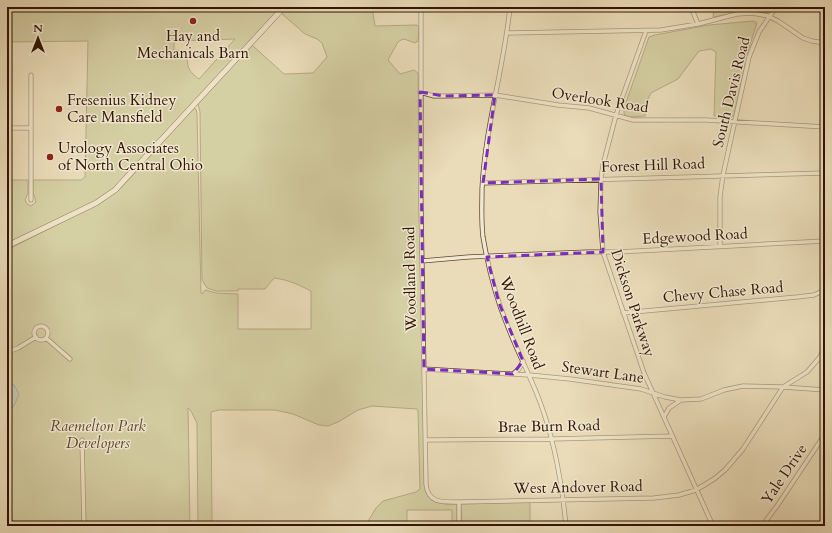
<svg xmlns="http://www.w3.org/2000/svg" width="832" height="533" font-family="Cardo,serif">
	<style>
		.green { fill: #bdbf8b; stroke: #776a46; fill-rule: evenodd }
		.water { fill: #99bab6; stroke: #6f786d }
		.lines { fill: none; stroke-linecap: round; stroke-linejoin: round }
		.street-casing { stroke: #5f462e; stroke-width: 5 }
		.secondary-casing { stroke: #311400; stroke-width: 6 }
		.street { stroke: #f1e8d2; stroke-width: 3.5 }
		.secondary { stroke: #f1e8d2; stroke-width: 5 }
		.marked { fill: none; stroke: #7b2cbf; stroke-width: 3; stroke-dasharray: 8 5; stroke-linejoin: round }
		.poi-dot { fill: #8f2418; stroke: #f1e8d2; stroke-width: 1.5 }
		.labels { text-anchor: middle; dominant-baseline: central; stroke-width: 3; stroke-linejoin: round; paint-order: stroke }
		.poi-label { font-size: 15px; fill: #311400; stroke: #f1e8d2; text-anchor: start }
		.street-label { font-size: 15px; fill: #311400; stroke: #f1e8d2 }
		.park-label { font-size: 15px; font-style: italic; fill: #5b472a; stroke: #f1e8d2 }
	</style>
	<rect width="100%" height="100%" fill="#eadcb9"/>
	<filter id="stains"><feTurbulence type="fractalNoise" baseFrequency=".005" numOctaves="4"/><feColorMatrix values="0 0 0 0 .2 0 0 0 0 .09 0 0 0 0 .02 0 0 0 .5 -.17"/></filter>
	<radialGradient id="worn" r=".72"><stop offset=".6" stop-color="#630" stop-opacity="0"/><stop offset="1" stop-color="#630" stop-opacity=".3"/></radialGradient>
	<path class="green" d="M7 7H281L116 187 94 202 7 243V180H28V193L25 200 27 204 31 206 36 202 33 192V180H81L85 177 88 41 7 42ZM235 39 199 79C186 69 188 67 187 51L174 50V41Z
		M286 7H372L375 26 417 25 419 27 418 41 415 43 404 39 401 40 398 42 388 60 400 74 414 70 418 73 419 206 425 488C428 504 443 504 457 504V526H452V510H407V526H365L376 508 383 501 416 492 420 489 418 411 417 409 372 406 358 410 338 422 328 426 319 425 293 414 275 410H219L211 412 212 521 211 526H198L197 423 191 411 188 408 190 526H7V250L100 203 121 188 193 109H196L197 114 201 293 202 294 205 290 216 293 238 294V329H311V291C297 284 289 280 274 278L265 289H238V291H216L207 288 202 280 200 112 198 104 252 45 284 74 313 73 327 57 322 43 317 39 305 34 281 13Z
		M714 7H773L770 11 765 13 745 11 713 17Z
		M753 21 757 23 748 51 734 115 731 118 714 116 716 52 711 49 699 51 678 79 651 93 647 101 645 116 629 117 624 114V108L649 37 655 35 709 25Z
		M530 502V526H462L461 504Z"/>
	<path class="water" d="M7 381 14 385 19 394 14 406 7 413Z"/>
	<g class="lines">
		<defs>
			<path id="street" d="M421 7V206L426 484C428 504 443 502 459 502L654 498 679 495 696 490 714 479 725 470 743 449 783 387 807 372 820 357 825 346
				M510 7C504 68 485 127 482 189 482 205 481 221 483 237 488 266 495 295 506 322 516 349 530 375 540 402 555 442 562 484 566 526
				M691 7 698 24
				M646 31 616 115 603 165 601 179 600 212 603 252 644 373 713 526
				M507 33 661 30 698 24 737 14 752 13 768 16 778 21 803 38 812 41 825 43
				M420 92 434 96H444L495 95 558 105 589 108 633 120H706L825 127
				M7 128H31
				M483 183 825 173
				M31 200V75
				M720 246V197L723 175 749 57 759 32 776 7
				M422 261 468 257 588 252H618L825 241
				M623 313 797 297 814 295 825 290
				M34 333a7 7 0 1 1 14 0a7 7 0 1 1-14 0Z
				M46 338 70 359
				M7 352 18 348 36 337
				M424 369 529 375 570 379 641 389 665 397 681 400
				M513 374 519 369 523 361
				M664 417 669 408 681 400 701 399 724 390 743 386 783 387 825 390
				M82 440 84 526
				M426 440 552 439 672 436
				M459 502V526
				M762 526 777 506 825 434"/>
			<path id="secondary" d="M7 246 96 203 115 190 284 7"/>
		</defs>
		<use href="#street" class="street-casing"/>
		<use href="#secondary" class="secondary-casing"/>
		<use href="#street" class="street"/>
		<use href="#secondary" class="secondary"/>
	</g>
	<path d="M0 0H832V533H0ZM420 92 444 96 495 95 483 183 601 179 603 252 487 257 499 303 523 361 513 374 424 369Z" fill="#eadcb9" fill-opacity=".55" fill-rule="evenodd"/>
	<path class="marked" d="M420 92 444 96 495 95 483 183 601 179 603 252 487 257 499 303 523 361 513 374 424 369Z"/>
	<g class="poi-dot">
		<circle cx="193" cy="21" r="4"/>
		<circle cx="59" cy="109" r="4"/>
		<circle cx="50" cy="157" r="4"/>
	</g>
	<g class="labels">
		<g class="poi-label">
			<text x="193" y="36" text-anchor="middle">Hay and<tspan x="193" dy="17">Mechanicals Barn</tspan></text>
			<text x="67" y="100">Fresenius Kidney<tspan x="67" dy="17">Care Mansfield</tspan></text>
			<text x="58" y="148">Urology Associates<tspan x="58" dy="17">of North Central Ohio</tspan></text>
		</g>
		<g class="street-label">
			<text transform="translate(731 92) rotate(-76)">South Davis Road</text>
			<text transform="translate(600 100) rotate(9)">Overlook Road</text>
			<text transform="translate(653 165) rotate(-2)">Forest Hill Road</text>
			<text transform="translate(695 236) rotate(-3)">Edgewood Road</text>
			<text transform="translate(410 279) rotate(-91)">Woodland Road</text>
			<text transform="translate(723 292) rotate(-5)">Chevy Chase Road</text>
			<text transform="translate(633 303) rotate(72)">Dickson Parkway</text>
			<text transform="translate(522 323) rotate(69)">Woodhill Road</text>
			<text transform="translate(603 372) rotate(8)">Stewart Lane</text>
			<text transform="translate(549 426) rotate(-1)">Brae Burn Road</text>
			<text transform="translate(784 474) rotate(-56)">Yale Drive</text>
			<text transform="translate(578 487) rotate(-1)">West Andover Road</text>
		</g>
		<g class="park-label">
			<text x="98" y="426">Raemelton Park<tspan x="98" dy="17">Developers</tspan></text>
		</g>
	</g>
	<rect width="832" height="533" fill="none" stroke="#eadcb9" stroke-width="24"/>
	<rect x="8" y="8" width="816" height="517" fill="none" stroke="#311400" stroke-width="2"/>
	<rect x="12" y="12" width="808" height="509" fill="none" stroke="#311400"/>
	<g transform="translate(38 38)" stroke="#f1e8d2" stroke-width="3" paint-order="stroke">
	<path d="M0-3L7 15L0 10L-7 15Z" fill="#311400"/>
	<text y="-6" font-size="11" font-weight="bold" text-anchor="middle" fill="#311400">N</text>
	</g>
	<rect width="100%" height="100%" filter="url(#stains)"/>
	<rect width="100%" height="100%" fill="url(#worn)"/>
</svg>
